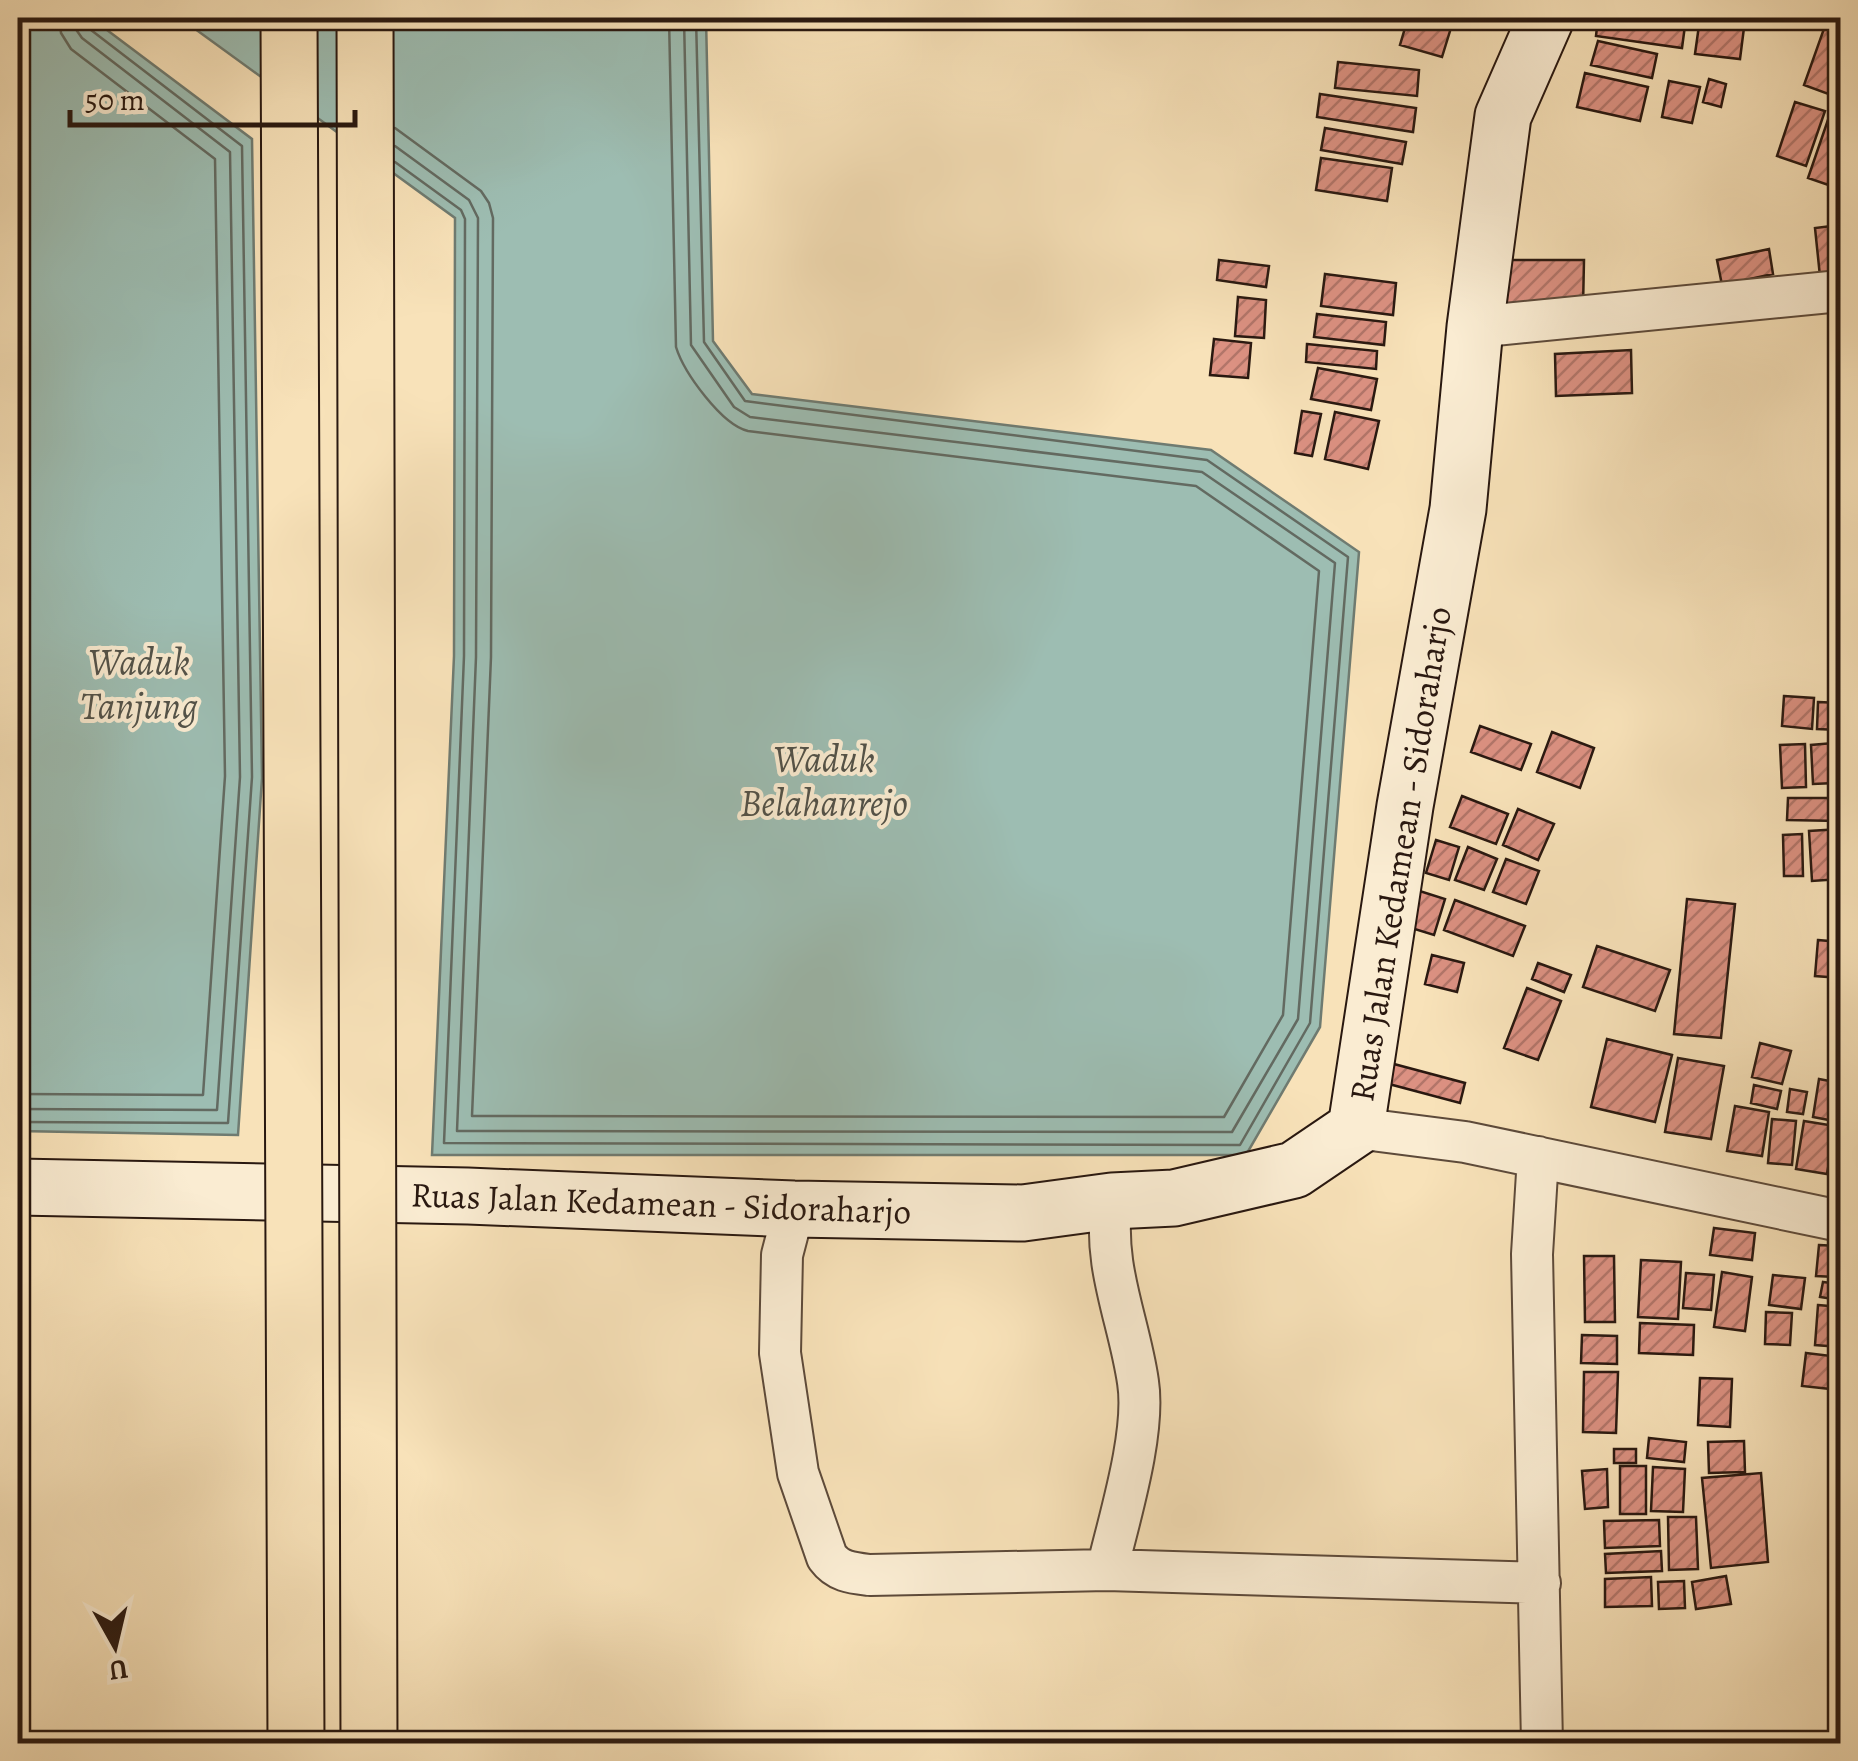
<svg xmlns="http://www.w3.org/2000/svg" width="1858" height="1761" font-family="Alegreya,serif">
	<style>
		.water { fill: #9dbdb2; stroke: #6f7b71; stroke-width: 2.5 }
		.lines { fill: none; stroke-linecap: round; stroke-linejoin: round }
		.shore { stroke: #636a61; stroke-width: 2.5 }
		.building { fill: url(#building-hatch); stroke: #291810; stroke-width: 2.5 }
		.minor-casing { stroke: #5d4a3a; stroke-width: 44 }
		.secondary-casing { stroke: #291810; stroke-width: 59 }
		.minor { stroke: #faecd2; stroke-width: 40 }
		.secondary { stroke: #faecd2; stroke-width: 55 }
		.motorway-bridge-casing { stroke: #291810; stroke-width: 59; stroke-linecap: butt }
		.motorway-bridge { stroke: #f8e2b9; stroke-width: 55 }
		.labels { text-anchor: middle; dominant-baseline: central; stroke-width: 8; stroke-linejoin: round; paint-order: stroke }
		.street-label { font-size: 35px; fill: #291810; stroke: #faecd2 }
		.water-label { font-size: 38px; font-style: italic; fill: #525249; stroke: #faecd2 }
	</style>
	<defs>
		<pattern id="building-hatch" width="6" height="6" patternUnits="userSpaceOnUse" patternTransform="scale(2.5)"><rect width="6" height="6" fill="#dc9182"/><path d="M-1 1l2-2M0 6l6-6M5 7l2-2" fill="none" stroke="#b27569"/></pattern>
	</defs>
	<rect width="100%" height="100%" fill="#f8e2b9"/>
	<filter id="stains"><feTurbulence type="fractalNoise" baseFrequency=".002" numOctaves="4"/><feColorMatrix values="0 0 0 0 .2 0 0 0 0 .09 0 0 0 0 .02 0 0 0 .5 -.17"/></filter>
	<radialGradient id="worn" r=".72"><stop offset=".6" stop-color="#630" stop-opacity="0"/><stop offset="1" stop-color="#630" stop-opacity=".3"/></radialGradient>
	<path class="water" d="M18 18H91L252 139 262 778 238 1135 18 1131Z
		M180 18H706L713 341 752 394 1211 450 1359 552 1320 1027 1246 1155H432L454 656 455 218Z"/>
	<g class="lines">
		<path class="shore" d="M395 128 481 191 489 203 493 218 491 657 472 1116 1224 1117 1283 1015 1319 571 1196 486 748 431C722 425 684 373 676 347L669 18
			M395 146 469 200 478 218 476 657 457 1131 1232 1132 1298 1019 1335 563 1202 472 750 417 734 407 691 345 684 18
			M395 162 461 210 465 219 464 656 444 1143 1240 1145 1310 1023 1348 557 1207 460 745 401 704 342 696 18
			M18 1094 203 1095 225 776 215 159 71 49 61 33 59 18
			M18 1109 217 1110 240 777 230 152 82 38 75 28 74 18
			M18 1122 228 1123 252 777 242 146 91 30 86 18"/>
	</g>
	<path class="building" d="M1408 18H1454L1442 57 1400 45Z
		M1598 18H1686L1682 48 1596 36Z
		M1700 18 1745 20 1740 59 1695 54Z
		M1826 23 1840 28V68L1831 95 1804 85Z
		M1598 41 1657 54 1652 78 1591 65Z
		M1338 62 1419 70 1417 96 1335 88Z
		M1585 73 1648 87 1640 121 1577 107Z
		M1709 79 1726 84 1721 107 1703 102Z
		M1669 81 1700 87 1692 123 1662 117Z
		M1320 94 1416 108 1413 132 1317 117Z
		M1795 102 1825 111 1806 166 1777 156Z
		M1830 114 1840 118V189L1808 178Z
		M1325 128 1406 142 1402 164 1321 150Z
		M1321 158 1392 168 1387 201 1316 190Z
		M1840 225V283L1821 286 1815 228Z
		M1769 249 1773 274 1722 285 1717 260Z
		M1219 260 1269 266 1266 287 1217 280Z
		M1496 260H1584L1583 308H1496Z
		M1325 274 1396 283 1393 315 1321 306Z
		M1238 297 1266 300 1264 338 1235 336Z
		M1317 314 1386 322 1384 345 1314 337Z
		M1214 339 1251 343 1248 378 1210 375Z
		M1307 344 1377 351 1376 369 1306 362Z
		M1631 350 1632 393 1556 396 1555 354Z
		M1318 368 1377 379 1371 410 1311 399Z
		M1302 411 1321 414 1312 456 1295 453Z
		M1335 412 1379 421 1368 469 1325 459Z
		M1784 696 1814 698 1812 729 1782 726Z
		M1818 702 1840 703V730L1817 729Z
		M1480 726 1531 744 1521 770 1471 752Z
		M1552 732 1594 748 1580 788 1537 772Z
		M1833 743 1835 783 1813 784 1811 745Z
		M1805 744 1806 787 1782 788 1780 745Z
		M1462 796 1508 814 1496 844 1450 827Z
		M1788 798H1839V821L1787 820Z
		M1518 809 1554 824 1538 860 1503 845Z
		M1840 829V879L1812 881 1809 831Z
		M1802 834 1803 876H1784L1783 835Z
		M1436 840 1459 847 1449 880 1426 873Z
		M1468 847 1497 859 1484 890 1455 880Z
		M1506 859 1539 871 1526 904 1493 892Z
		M1407 887 1445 899 1434 935 1395 923Z
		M1687 899 1735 904 1721 1038 1674 1034Z
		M1455 900 1525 926 1513 956 1444 930Z
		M1818 940 1840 942V978L1815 976Z
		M1597 946 1670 970 1655 1011 1583 987Z
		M1432 955 1464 963 1457 992 1425 984Z
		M1538 963 1571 975 1564 992 1532 979Z
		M1527 988 1561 1001 1538 1060 1504 1048Z
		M1607 1039 1672 1055 1655 1122 1591 1107Z
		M1760 1043 1791 1051 1782 1084 1752 1077Z
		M1678 1058 1724 1066 1711 1139 1665 1132Z
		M1379 1060 1465 1083 1460 1103 1374 1080Z
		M1819 1079 1840 1083 1834 1121 1813 1117Z
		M1754 1085 1781 1091 1777 1109 1751 1103Z
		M1790 1089 1807 1092 1803 1114 1787 1112Z
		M1735 1106 1769 1112 1762 1156 1727 1151Z
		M1772 1119 1796 1121 1792 1165 1768 1163Z
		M1804 1121 1835 1126 1827 1174 1796 1169Z
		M1714 1228 1755 1233 1752 1260 1710 1255Z
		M1819 1245 1837 1246 1835 1277 1816 1276Z
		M1584 1256H1614L1615 1322H1585Z
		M1641 1260 1681 1262 1678 1319 1638 1317Z
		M1722 1272 1752 1277 1745 1331 1714 1327Z
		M1686 1273 1714 1275 1711 1310 1683 1308Z
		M1773 1275 1805 1278 1801 1309 1769 1305Z
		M1823 1282 1840 1284V1300L1820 1297Z
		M1818 1305 1840 1307V1347L1815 1345Z
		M1766 1312 1792 1313 1790 1345 1765 1344Z
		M1640 1323 1694 1325 1693 1355 1639 1353Z
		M1582 1335 1617 1336V1364L1581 1363Z
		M1806 1353 1840 1357V1390L1802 1386Z
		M1584 1372H1618L1616 1433 1583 1432Z
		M1700 1378 1732 1379 1730 1427 1698 1425Z
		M1649 1438 1686 1442 1684 1462 1647 1458Z
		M1744 1441 1745 1472 1709 1473 1708 1442Z
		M1614 1449H1636V1463H1614Z
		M1620 1466H1646V1514H1620Z
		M1653 1467 1685 1469 1683 1512 1651 1511Z
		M1607 1469 1608 1507 1585 1509 1582 1471Z
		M1761 1473 1768 1562 1711 1568 1702 1478Z
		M1668 1517H1696L1698 1569 1669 1570Z
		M1659 1520 1660 1546 1605 1548 1604 1521Z
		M1661 1551 1662 1571 1606 1573 1605 1554Z
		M1726 1576 1731 1604 1696 1609 1692 1582Z
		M1651 1577 1652 1606 1605 1607V1579Z
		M1684 1581 1685 1608 1659 1609 1658 1582Z"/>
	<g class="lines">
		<defs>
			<path id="minor" d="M1475 327 1840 291
				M1356 1128 1465 1142 1840 1221
				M1538 1157 1532 1254 1542 1744
				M794 1209 782 1255 780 1353 798 1473 827 1557C838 1572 852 1573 870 1575L1107 1570 1540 1583
				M1107 1570C1119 1519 1146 1433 1138 1382 1129 1320 1102 1265 1112 1201"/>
			<path id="secondary" d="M18 1187 468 1196 794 1209 1023 1213 1112 1201 1174 1198 1294 1170 1356 1128 1405 806 1458 509 1475 327 1503 116 1546 18"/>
		</defs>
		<use href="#minor" class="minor-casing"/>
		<use href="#secondary" class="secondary-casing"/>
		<use href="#minor" class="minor"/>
		<use href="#secondary" class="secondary"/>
		<defs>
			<path id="motorway-bridge" d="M289 18 296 1744
				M365 18 369 1744"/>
		</defs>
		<use href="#motorway-bridge" class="motorway-bridge-casing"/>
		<use href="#motorway-bridge" class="motorway-bridge"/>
	</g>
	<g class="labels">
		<g class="street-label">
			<text transform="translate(1400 854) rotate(-81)">Ruas Jalan Kedamean - Sidoraharjo</text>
			<text transform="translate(661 1203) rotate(2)">Ruas Jalan Kedamean - Sidoraharjo</text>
		</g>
		<g class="water-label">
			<text x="139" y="662">Waduk<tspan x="139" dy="44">Tanjung</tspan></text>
			<text x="824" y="759">Waduk<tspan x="824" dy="44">Belahanrejo</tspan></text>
		</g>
	</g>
	<rect width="1858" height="1761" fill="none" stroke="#f8e2b9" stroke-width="60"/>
	<rect x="20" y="20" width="1818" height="1721" fill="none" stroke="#291810" stroke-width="5"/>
	<rect x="30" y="30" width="1798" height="1701" fill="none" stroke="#291810" stroke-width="2.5"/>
	<g transform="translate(115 1646) rotate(172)" stroke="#faecd2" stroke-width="8" paint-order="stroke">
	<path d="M0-8L18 38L0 25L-18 38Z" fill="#291810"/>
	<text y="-15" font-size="28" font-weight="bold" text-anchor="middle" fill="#291810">U</text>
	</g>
	<path d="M70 110v15h285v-15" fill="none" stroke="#291810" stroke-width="5"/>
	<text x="85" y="110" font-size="30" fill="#291810" stroke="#faecd2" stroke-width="8" paint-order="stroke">50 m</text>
	<rect width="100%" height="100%" filter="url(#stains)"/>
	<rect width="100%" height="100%" fill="url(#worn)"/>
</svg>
